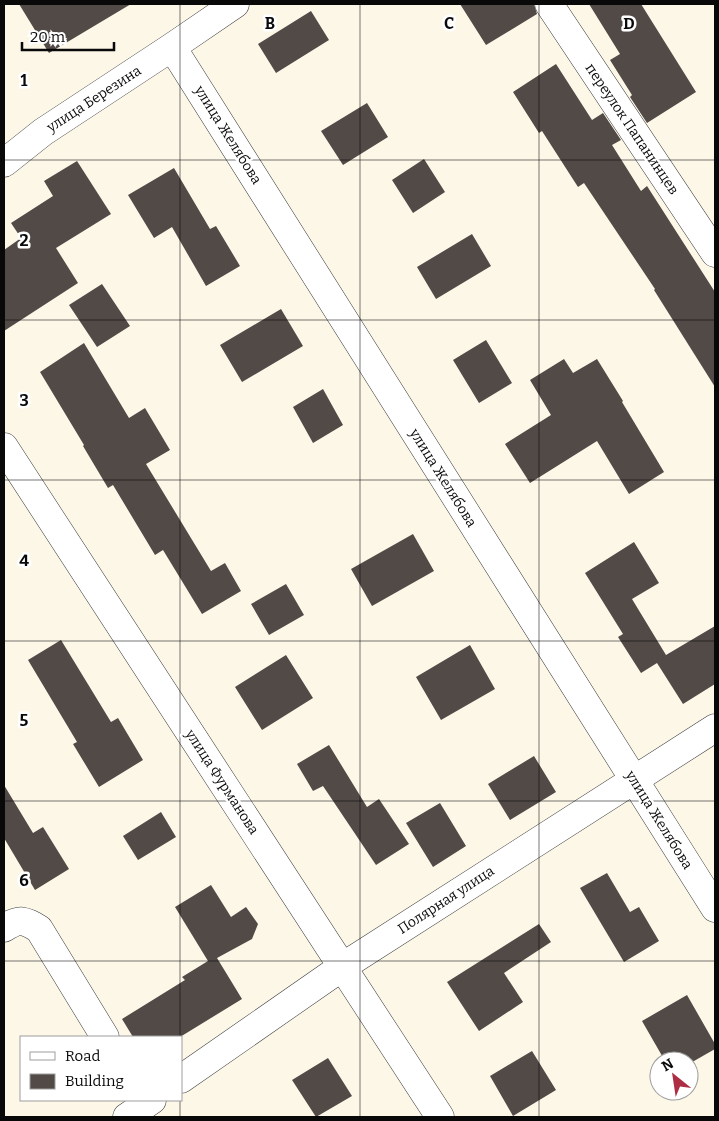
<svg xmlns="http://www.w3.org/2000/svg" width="719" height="1121" font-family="Bitter,serif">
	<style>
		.building { fill: #514a47 }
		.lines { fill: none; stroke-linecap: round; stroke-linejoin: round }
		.minor-casing { stroke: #3c3c3c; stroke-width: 29 }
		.minor { stroke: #fff; stroke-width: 28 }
		.grid { fill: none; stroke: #090909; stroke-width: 1; stroke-opacity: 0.55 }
		.labels { text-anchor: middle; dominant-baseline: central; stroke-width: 5; stroke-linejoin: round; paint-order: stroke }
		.street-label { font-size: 14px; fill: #090909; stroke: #fff }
		.grid-label { font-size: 16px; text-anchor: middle; font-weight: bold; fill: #090909; stroke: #fff; stroke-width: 5; stroke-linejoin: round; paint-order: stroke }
	</style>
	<rect width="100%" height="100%" fill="#fdf7e8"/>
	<path class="building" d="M19 4H131L49 53Z
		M460 4H534L537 14 486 45Z
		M589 4H641L696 92 647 123 630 97 632 95 610 60 620 54Z
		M311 11 329 40 276 73 258 44Z
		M556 64 592 120 603 113 621 140 612 145 641 191 647 186 715 292V387L654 290 655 289 584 183 578 187 542 131 539 133 513 92Z
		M367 103 388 137 343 165 321 131Z
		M424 159 445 192 413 213 392 180Z
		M77 161 111 214 56 248 78 283 4 331V250L21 238 11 223 53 196 44 181Z
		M174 168 210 229 216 226 240 266 206 286 172 227 154 238 128 195Z
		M472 234 491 266 436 299 417 267Z
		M102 284 130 326 97 347 69 305Z
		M281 309 303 346 242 382 220 345Z
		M486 340 512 383 479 403 453 360Z
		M84 343 129 418 145 408 170 450 146 464 211 571 225 563 241 591 202 614 163 550 155 555 113 485 108 488 83 446 84 445 40 372Z
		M564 359 573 373 597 359 623 401 622 402 664 472 629 494 597 441 530 483 505 444 551 415 530 380Z
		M323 389 343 425 313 443 293 407Z
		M413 534 434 571 372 606 351 569Z
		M634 542 659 583 632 599 666 655 715 626V684L683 704 657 663 641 673 618 637 623 634 585 573Z
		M286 584 304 615 269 635 251 604Z
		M61 640 111 722 118 718 143 760 99 787 73 744 77 742 28 660Z
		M470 645 495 689 441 720 416 677Z
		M286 655 313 698 262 730 235 687Z
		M329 745 367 807 379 799 409 844 376 865 323 786 313 791 297 764Z
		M534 756 556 792 510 820 488 784Z
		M4 785 33 833 43 827 69 869 35 890 4 838Z
		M440 803 466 846 433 867 406 823Z
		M161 812 176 837 138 860 123 836Z
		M607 873 630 912 639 907 659 941 624 962 580 888Z
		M211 885 231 917 246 907 258 924 252 939 217 958 242 999 180 1037H133L122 1019 185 980 182 977 208 961 175 907Z
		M539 924 551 942 504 973 523 1002 479 1031 447 982Z
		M687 995 715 1044V1049L694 1061H665L642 1021Z
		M532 1051 556 1090 513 1116 490 1076Z
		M328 1058 352 1096 316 1117 292 1080Z"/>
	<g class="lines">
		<defs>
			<path id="minor" d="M549 4 715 253
				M172 47 715 908
				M4 163 43 132 172 47 235 4
				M4 447 440 1117
				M4 928C20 918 24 920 39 929L105 1037
				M181 1079 342 967 715 728
				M127 1117 152 1100"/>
		</defs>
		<use href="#minor" class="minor-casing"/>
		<use href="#minor" class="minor"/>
	</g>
	<path class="grid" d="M180 4V1037M360 4V1117M539 4V1117M4 160H715M4 320H715M4 480H715M4 641H715M4 801H715M4 961H715M180 1100V1117"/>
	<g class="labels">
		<g class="street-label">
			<text transform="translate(94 99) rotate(-33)">улица Березина</text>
			<text transform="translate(632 129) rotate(56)">переулок Папанинцев</text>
			<text transform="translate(228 135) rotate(58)">улица Желябова</text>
			<text transform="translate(443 478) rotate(58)">улица Желябова</text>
			<text transform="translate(222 782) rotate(57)">улица Фурманова</text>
			<text transform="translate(659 820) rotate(58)">улица Желябова</text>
			<text transform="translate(446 900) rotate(-33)">Полярная улица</text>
		</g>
	</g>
	<g class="grid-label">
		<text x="270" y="29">B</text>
		<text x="449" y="29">C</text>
		<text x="629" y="29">D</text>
		<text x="24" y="86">1</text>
		<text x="24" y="246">2</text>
		<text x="24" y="406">3</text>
		<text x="24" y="566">4</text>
		<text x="24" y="726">5</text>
		<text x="24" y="886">6</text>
	</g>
	<rect width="719" height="1121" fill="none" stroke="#090909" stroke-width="10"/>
	<rect x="20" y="1036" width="162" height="65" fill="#ffffff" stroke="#9d9d9d"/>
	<rect x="30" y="1052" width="25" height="8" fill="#ffffff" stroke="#9d9d9d"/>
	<text x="65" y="1061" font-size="15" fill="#090909">Road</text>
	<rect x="30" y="1074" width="25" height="15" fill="#514a47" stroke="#9d9d9d"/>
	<text x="65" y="1086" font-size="15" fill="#090909">Building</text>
	<g transform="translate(674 1076) rotate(330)"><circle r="24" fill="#ffffff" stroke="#9d9d9d"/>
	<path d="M0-4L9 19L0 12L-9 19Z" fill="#ad2e43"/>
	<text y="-8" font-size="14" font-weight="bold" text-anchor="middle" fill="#090909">N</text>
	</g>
	<path d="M22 42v8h92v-8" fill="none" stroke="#090909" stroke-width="2.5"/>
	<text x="30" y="42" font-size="15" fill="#090909" stroke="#ffffff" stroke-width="4" paint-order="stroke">20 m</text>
</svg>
